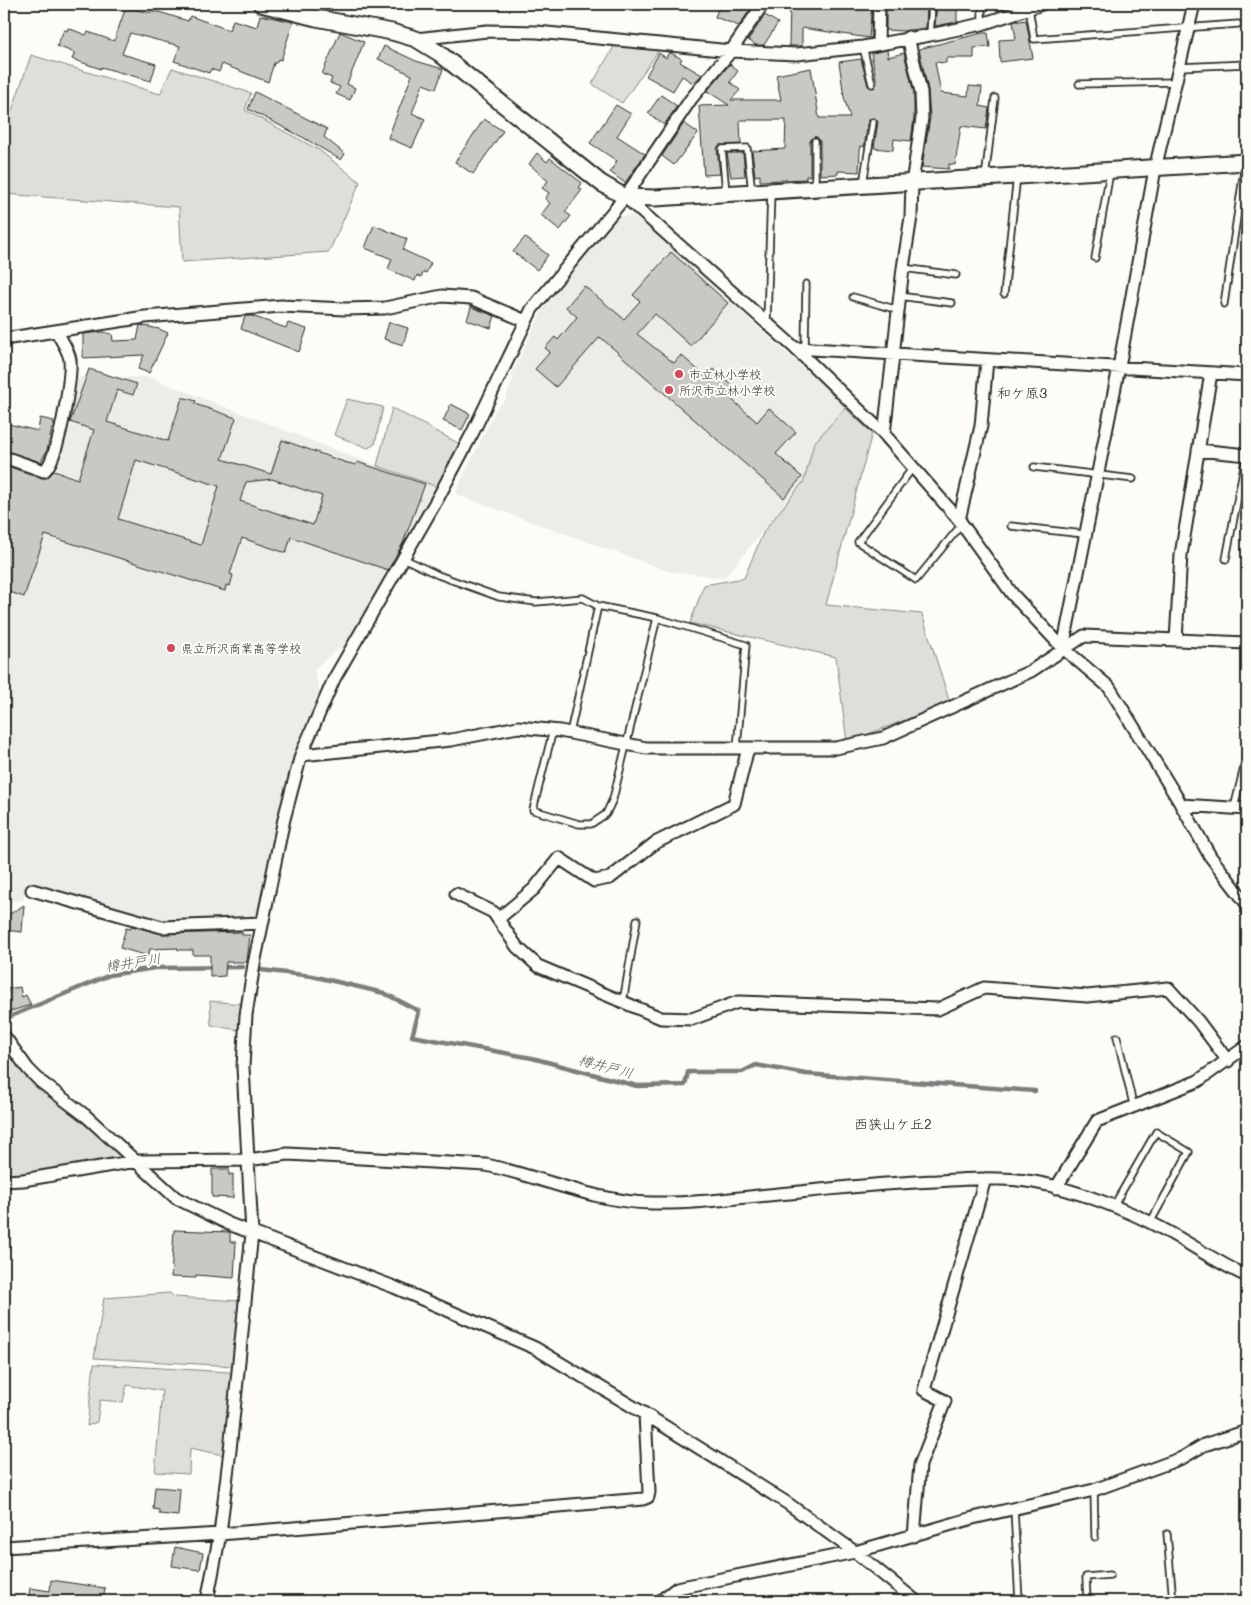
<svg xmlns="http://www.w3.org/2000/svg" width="1251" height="1605" font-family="Mali,'Klee One',sans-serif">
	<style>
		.built { fill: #edece8 }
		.green { fill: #dfdeda; stroke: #858482 }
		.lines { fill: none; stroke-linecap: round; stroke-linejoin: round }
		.stream { stroke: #7e7d7b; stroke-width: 4.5 }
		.building { fill: #c9c8c4; stroke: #2b2b2b; fill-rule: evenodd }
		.service-casing { stroke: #2b2b2b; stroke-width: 9 }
		.minor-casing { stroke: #2b2b2b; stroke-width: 15 }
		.tertiary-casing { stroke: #2b2b2b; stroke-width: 19 }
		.service { stroke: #fdfcf7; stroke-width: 5.5 }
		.minor { stroke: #fdfcf7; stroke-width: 11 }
		.tertiary { stroke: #fdfcf7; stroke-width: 15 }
		.poi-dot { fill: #d1495b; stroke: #fdfcf7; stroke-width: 2 }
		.labels { text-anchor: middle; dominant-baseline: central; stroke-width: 4; stroke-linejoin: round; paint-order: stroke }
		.poi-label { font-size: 12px; fill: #2b2b2b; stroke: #fdfcf7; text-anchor: start }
		.neighbourhood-label { font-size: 14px; fill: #2b2b2b; stroke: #fdfcf7 }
		.water-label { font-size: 14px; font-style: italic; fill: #5b5b5a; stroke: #fdfcf7 }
	</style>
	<rect width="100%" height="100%" fill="#fdfcf7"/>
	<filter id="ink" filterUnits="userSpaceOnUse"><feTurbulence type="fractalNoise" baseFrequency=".02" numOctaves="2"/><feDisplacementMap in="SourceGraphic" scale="10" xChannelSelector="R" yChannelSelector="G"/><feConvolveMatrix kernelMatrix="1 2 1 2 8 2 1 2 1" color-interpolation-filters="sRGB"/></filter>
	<g filter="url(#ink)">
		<path class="built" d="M631 215 668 242 753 323 847 406 819 442 809 476 724 578 668 571 455 494 496 409 505 400 513 379 512 374 542 311 614 218Z
			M77 377H149L361 460 438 487 345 649 339 648 314 669 320 693 302 732 284 788 258 913 252 918 157 920 27 883 23 900 4 902V605L12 596 4 591V464L55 481Z"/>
		<path class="green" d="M615 45 659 50 622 103 592 84Z
			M31 55 160 94 172 68 251 93 245 110 319 150 360 182 329 252 182 262 179 207 4 194V116L9 119Z
			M347 399 383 407 375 444 368 448 334 435Z
			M392 408 460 444 438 487 377 466Z
			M845 408 872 433 826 605 922 614 950 703 847 742 836 657 690 623 704 585 744 578 764 531 804 481 814 443Z
			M210 1001 242 1004 238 1030 211 1025Z
			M4 1055 10 1056C40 1094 83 1119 118 1153V1158L111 1161 38 1173 4 1175Z
			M170 1293 174 1297 241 1301 233 1366 94 1358 104 1298Z
			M94 1364 229 1372 232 1375 223 1455 190 1448 189 1474 155 1472 162 1391 127 1385 123 1402 100 1400 97 1422 87 1426Z"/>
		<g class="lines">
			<path class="stream" d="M261 970 312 976 384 993 419 1011 412 1036 532 1058 637 1086 685 1085 688 1072H742L756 1065 806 1074 1035 1091
				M4 1019 110 975 155 968 243 967"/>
		</g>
		<path class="building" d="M720 4H744L752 7 739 26 715 17Z
			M790 4H872L869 38 802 28V46H789Z
			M886 4H927L926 28 903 31 886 30Z
			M937 4H957V22L935 26Z
			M126 7 146 12H159L188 21 190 16 229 30 233 20 257 27 260 15 293 22 281 60 278 59 276 63H274L268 82 222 64 219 72 211 69 209 73 174 61 180 46 130 33 122 54 156 64 151 81 101 67V69L72 59 75 53 57 46 64 30 67 31 68 28 86 35 88 32 114 41Z
			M765 15 778 23 764 45H756L748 40Z
			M1026 20 1033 58 1000 62 999 40 1016 39 1013 22Z
			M340 32 364 42 347 84 355 88 350 100 336 94 340 87 330 83 332 78 322 74Z
			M982 33H988L990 47 974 48V58H946V63L935 62 941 93 968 96 969 86 982 87 980 106 989 108 986 129 961 126 955 165 949 164V169L922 167 930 118 928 90 919 49Z
			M384 46 416 61 443 69 436 89 423 84 412 113 425 119 412 148 388 138 412 75 378 59Z
			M887 50 888 57 904 53 914 93V118L911 141 894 139 893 150 874 148 878 122 876 119 872 118 868 121 864 147 861 146 860 150 859 172 838 171V174L820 175V141L815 136 810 141V176H806V179L760 181V175L755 176 752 151 785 149 786 120H740L741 144 719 145 717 149 720 174 704 175 699 106 729 105 707 91 730 64 738 71 730 82 740 90 731 100H781L776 75 811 68 819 118H850L844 97 839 62 861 59 868 86 874 88 877 83 871 53Z
			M669 52 682 59 680 62 702 75 693 83 682 76 673 91 646 76 659 53 666 58Z
			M255 92 327 129 324 137 345 154 341 160 304 138 248 109Z
			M661 95 677 106 664 125 648 113Z
			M616 105 631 114 617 136 645 154 625 183 610 172 617 161 590 143Z
			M484 119 503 131 473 174 455 162Z
			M684 123 698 133 674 165 662 156Z
			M537 153 547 162 550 158 582 183 579 188 582 190 565 212 571 216 560 230 541 215 550 203 545 199 549 193 542 188 548 181 529 164Z
			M727 153H743L745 176 731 177Z
			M374 225 407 239 403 250 431 263 426 273 424 272 421 277 417 275 415 281 388 269 392 259 365 248Z
			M525 237 548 255 537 270 513 252Z
			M671 252 728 303 691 346 655 314 637 334 674 363 681 355 707 378 714 369 733 386 726 394 757 422 769 408 796 432 776 454 802 477 784 498 600 337 556 387 535 369 550 352 545 348 555 337 558 340 577 317 566 307 584 286 624 319 640 301 633 295Z
			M471 307 495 316 491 328 467 320Z
			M245 316H252L286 328 288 323 307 329 299 352 241 329Z
			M389 322 408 328 403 345 384 339Z
			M140 325 159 329 168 333 149 373 138 369 144 355 83 358V334L103 332 112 334 113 341 137 340Z
			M89 369 137 384 133 395 117 390 107 422 168 441 182 398H186L196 401 195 404 236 418 222 459 271 474 282 440 344 462 356 465 357 462 425 484 403 543 388 570 291 537 286 553 242 538 230 574 233 575 230 586 226 585 225 591 45 535 24 597 4 590V465L42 478H47L54 471 78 479 94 430 70 422ZM136 460 219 486 201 545 118 519ZM272 479 322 496 313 525 240 501 246 482Z
			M451 404 470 414 462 430 443 421Z
			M40 418 54 421 47 450 41 462 4 450V423L38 431Z
			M24 905 22 932 4 930V913L10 914Z
			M132 926 162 934 242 932V935H250L247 962H226L225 976 210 977V955H193V950H178V948L150 949 148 956 120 948 126 928 131 929Z
			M20 987 22 997 26 995 31 1005 4 1013V992H8L7 989Z
			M212 1169H229V1175L233 1174V1198L212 1197Z
			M174 1230 230 1232V1242H236L234 1278 196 1275V1278L171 1277Z
			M155 1487 180 1489 178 1516 159 1514V1510L153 1509Z
			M175 1547 203 1553 200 1570 172 1566Z
			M51 1580 105 1588 103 1601H28L30 1588 50 1591Z"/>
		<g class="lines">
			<defs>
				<path id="service" d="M1029 8 1034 39 1238 24
					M982 24V4
					M930 35 932 4
					M863 47 872 84
					M1180 67 1247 64
					M1079 84 1176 82
					M815 141V186
					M985 178 995 98
					M863 184 873 122
					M726 192 722 149 747 148 752 192
					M1095 258 1110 172
					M903 268 956 275
					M1004 294 1017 176
					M899 296 952 303
					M853 297 898 310
					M1224 304 1245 164
					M767 322 771 191
					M805 349 806 284
					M914 466 858 542 916 580 962 524
					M1034 467 1133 479
					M1011 526 1084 534
					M405 559 438 575 499 597 536 602 583 598 598 606 570 733
					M1226 559 1246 455
					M598 606 657 618 746 645 737 748
					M553 730 533 810 579 824H591L606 814 613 799 657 618
					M1234 808 1246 759
					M623 1002 637 920
					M1117 1037 1134 1108
					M1113 1207 1156 1132 1189 1152 1150 1223
					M1094 1490 1095 1537
					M1014 1509 1019 1601
					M1167 1534 1173 1601
					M1087 1601 1086 1577 1110 1575"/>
				<path id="minor" d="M416 39 487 31 537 32 731 51 797 54 863 47 930 35 982 24 1042 4
					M878 43 879 4
					M625 197 795 348 884 434 959 520 1013 595 1063 648 1109 687 1179 801 1210 856 1247 904
					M4 339 145 317 281 306 345 309 385 308 442 296 471 298 526 321
					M795 348 1247 375
					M884 434 903 268 911 217 912 183 922 118 921 92 908 37
					M1198 450 1247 455
					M4 457 44 471C58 462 72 379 70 360 69 351 61 340 57 332
					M959 520 981 426 987 360
					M1176 640 1181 555 1211 373
					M1063 648 1119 367 1155 169 1194 4
					M301 755 451 740 518 727 560 731 646 748H836L883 738 1031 671 1084 636 1247 643
					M1181 805 1247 809
					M32 890 162 927 262 923
					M456 894 493 912 517 947 538 966 661 1018 692 1019 738 1002 938 1009 984 988 1087 996 1168 988 1198 1021 1228 1061
					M498 919 534 889 559 858 594 881 610 878 655 843 734 804 748 748
					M4 1036 28 1069 41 1082 86 1116 176 1198 229 1224 394 1287 535 1348 645 1414 787 1503 855 1552 916 1601
					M4 1181 23 1180 136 1161 248 1160 288 1154 486 1165C542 1177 594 1202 652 1203 694 1204 736 1198 778 1194 830 1189 883 1183 936 1181 968 1179 1002 1177 1034 1182 1073 1189 1126 1209 1161 1228 1190 1243 1217 1263 1247 1276
					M1056 1188 1097 1121 1198 1081 1247 1046
					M914 1536 920 1465 945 1401 924 1390 985 1179
					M4 1547 220 1534 643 1499 648 1497 649 1492 645 1414
					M207 1601 220 1534 230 1450 252 1233 243 1067 246 1015 254 964 284 819 301 755 334 679 439 496 473 432 532 309 625 197 691 99 731 51 763 4
					M660 1601 677 1588 855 1552 973 1518 1094 1490 1182 1458 1204 1445 1247 1431"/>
				<path id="tertiary" d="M261 4 316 18 392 32 416 39 439 53 601 183 625 197 655 198 1247 162"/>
			</defs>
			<use href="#service" class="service-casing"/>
			<use href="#minor" class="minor-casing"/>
			<use href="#tertiary" class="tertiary-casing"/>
			<use href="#service" class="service"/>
			<use href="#minor" class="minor"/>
			<use href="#tertiary" class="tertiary"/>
		</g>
	</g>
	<g class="poi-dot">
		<circle cx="679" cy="374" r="5"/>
		<circle cx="669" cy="390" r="5"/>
		<circle cx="171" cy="648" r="5"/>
	</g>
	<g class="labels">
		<g class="poi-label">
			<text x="689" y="374">市立林小学校</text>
			<text x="679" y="390">所沢市立林小学校</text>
			<text x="181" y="648">県立所沢商業高等学校</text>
		</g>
		<g class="neighbourhood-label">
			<text x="1022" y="392">和ケ原3</text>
			<text x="893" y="1123">西狭山ケ丘2</text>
		</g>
		<g class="water-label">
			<text transform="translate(133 962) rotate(-9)">樽井戸川</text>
			<text transform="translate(606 1066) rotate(15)">樽井戸川</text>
		</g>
	</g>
	<rect width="1251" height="1605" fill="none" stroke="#fdfcf7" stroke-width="20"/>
	<rect x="10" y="10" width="1231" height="1585" fill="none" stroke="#2b2b2b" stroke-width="2" filter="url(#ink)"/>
</svg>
